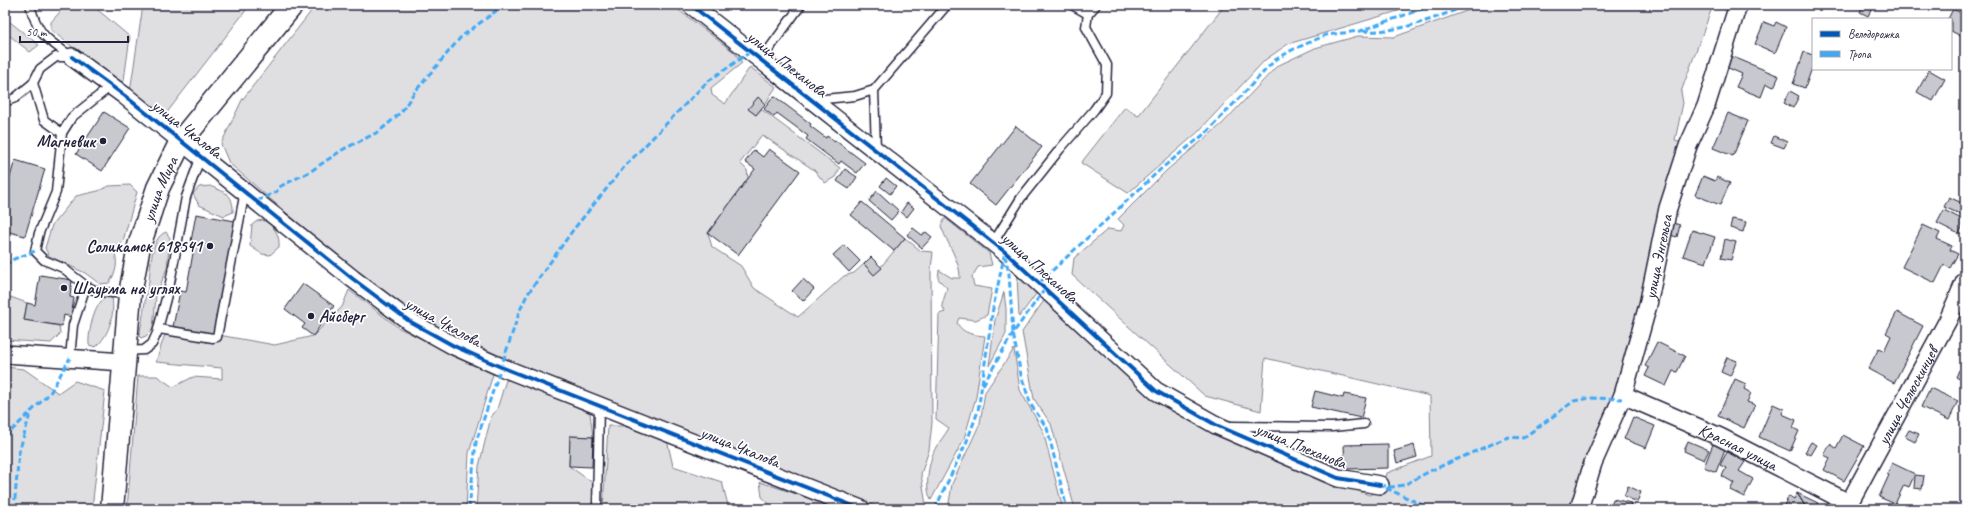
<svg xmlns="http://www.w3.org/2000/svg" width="1970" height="514" font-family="Caveat,sans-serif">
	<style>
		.green { fill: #dfdfe2; stroke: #80808e }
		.building { fill: #c8c8cf; stroke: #22223b }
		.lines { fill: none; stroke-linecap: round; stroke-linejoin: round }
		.service-casing { stroke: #22223b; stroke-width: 11 }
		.minor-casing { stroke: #22223b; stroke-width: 20 }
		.trunk-casing { stroke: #22223b; stroke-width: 25 }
		.service { stroke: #fff; stroke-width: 8 }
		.minor { stroke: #fff; stroke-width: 17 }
		.trunk { stroke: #fff; stroke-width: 22 }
		.quiet { stroke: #3fa9f5; stroke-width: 3; stroke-dasharray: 6 3; stroke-linecap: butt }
		.cycleway-casing { stroke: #fff; stroke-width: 6 }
		.cycleway { stroke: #0057b8; stroke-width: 4 }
		.poi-dot { fill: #22223b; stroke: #fff; stroke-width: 1.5 }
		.labels { text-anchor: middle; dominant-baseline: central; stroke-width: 3.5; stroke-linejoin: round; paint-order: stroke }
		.street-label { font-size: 17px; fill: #22223b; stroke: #fff }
		.poi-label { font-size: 17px; font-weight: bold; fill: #22223b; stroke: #fff; text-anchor: end }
	</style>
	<rect width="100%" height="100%" fill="#fff"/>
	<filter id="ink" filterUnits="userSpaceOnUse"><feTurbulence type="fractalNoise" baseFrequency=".025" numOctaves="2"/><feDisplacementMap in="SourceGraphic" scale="8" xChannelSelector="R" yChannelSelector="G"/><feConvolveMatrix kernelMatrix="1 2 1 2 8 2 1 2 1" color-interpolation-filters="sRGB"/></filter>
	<g filter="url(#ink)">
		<path class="green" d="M66 5H92L130 37 123 87 51 30V22Z
			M143 5H250L165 115 130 92Z
			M316 5H672L735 53 742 63 711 88 712 95 725 104 750 67 776 87 765 104 758 98 749 109 756 115 761 109 840 168 835 177 825 183 814 170 762 135 740 163 747 170 748 178 708 233 712 247 741 266 754 288 798 317 844 276 854 273 864 264 874 275 905 238 921 251 933 252 931 269 932 423 929 450 921 474 926 505 925 509H883L461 341 420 318 336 256 229 163 221 144 242 100Z
			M1225 5H1418L1288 44 1265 60 1198 132 1128 193 1081 163 1125 107 1138 116Z
			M1483 5H1713L1681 92 1683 103 1675 140 1682 144 1642 309 1618 392 1575 509H1075L1051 424 1034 399 1022 332 1045 299 1244 446 1369 495 1383 490 1387 473 1431 456 1430 396 1265 358 1261 411 1205 396 1072 275 1074 258 1108 229 1121 231 1124 225 1118 219 1167 170 1222 124 1277 66 1315 48 1358 36 1394 37Z
			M5 18 39 45 30 52 5 32Z
			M130 185 137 192 123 241 115 253C118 265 116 273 109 283L100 284 85 273 49 256 45 248 52 225 76 196 98 191 109 186Z
			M210 186C226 193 233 193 233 212L224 216 199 205 193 194 199 187Z
			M945 218 989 253 992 265 978 267 972 277 974 286 992 289 987 315 976 320 959 318 957 323C963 334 974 335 985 336L976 397 964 439 931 500C924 487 929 460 936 447 940 441 945 435 949 428L936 419 939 314 945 312 942 305 947 288 938 279 939 270 952 278H960C961 263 946 241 941 226Z
			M263 220C274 226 280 234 279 247L270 255 262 254 250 246 252 225 257 221Z
			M166 232 170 238 167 268 156 296 153 329 146 336 141 338 139 336C143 320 144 303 148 287 151 273 149 238 166 232Z
			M1017 276 1033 288 1036 294 1019 317Z
			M349 290 399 328 472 363 494 371 469 453 466 509H127L138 376H157L173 387 193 377 222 379V368L156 362 164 337 173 327 275 345 313 336 342 307Z
			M1004 292 1006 309V334L989 366 995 320Z
			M5 295 27 303 24 320 59 326 60 334 51 343 5 340Z
			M106 297 112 298C115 315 109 335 96 347L89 345C88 332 94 304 106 297Z
			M1014 349 1020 390 1043 431 1063 509H948L952 484 980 423 985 392Z
			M5 367 24 369 58 393 75 381 105 391 92 509H5Z
			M506 380H518L590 413 593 437 570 436 569 466 593 483 592 509H476L479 466 491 417 497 409Z
			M608 426H624L667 440 673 466 722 482 729 509H603Z
			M760 482 843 509H775L762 497Z"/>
		<path class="building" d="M1863 5H1874L1868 16 1860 12Z
			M1953 9 1965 15V38L1951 31V19H1948Z
			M1764 22 1774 26 1776 22 1786 27 1775 53 1755 44Z
			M1804 52 1813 55V65L1805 88 1793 84Z
			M1731 56 1779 76 1774 87 1766 84 1761 97 1736 87 1742 74 1726 67Z
			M1929 70 1945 79 1933 101 1917 92Z
			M1790 91 1799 96 1793 108 1784 103Z
			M774 96 811 124 810 126 826 138 827 136 835 142 836 141 865 163 857 173 841 161 839 164 806 139 808 136 777 113 774 117 764 109Z
			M758 97 765 104 756 115 748 109Z
			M104 112 130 128 102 171 76 154Z
			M1728 113 1748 121 1733 156 1713 148Z
			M1016 126 1042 147 996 205 970 184Z
			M1774 136 1787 142 1784 148 1771 143Z
			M769 149 800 171 738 255 708 233 755 169 745 162 754 150 763 157Z
			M15 160 45 169 25 236 5 231V194Z
			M845 169 857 177 849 189 837 181Z
			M1703 176 1715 181 1717 177 1730 183 1720 205 1695 195Z
			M886 178 896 186 890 194 880 186Z
			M877 191 899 211 891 220 869 201Z
			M1949 197 1964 204 1960 214 1944 207Z
			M862 202 905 238 894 251 851 215Z
			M907 203 914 208 907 217 901 212Z
			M1944 210 1965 221 1959 234 1937 223Z
			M196 214 235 221 213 334 173 327 180 291 186 292 195 242 191 241Z
			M1732 219 1746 222 1743 232 1730 228Z
			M1673 223 1680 225 1677 237 1670 235Z
			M1923 225 1940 233 1937 239 1952 246 1950 250 1958 254 1950 268 1944 265 1935 283 1902 267Z
			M913 228 922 235 926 232 932 237 922 248 907 235Z
			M1692 230 1715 237 1706 263 1683 256Z
			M1725 239 1736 242 1731 260 1721 258Z
			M844 245 860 261 849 272 833 255Z
			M871 257 882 268 874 275 864 264Z
			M40 275 72 280 70 297 74 298 71 317 64 315 62 326 24 320 27 303 35 305Z
			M803 279 814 289 803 301 792 291Z
			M303 284 334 306 313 336 302 328 305 324 285 309Z
			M1897 312 1923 326 1894 383 1868 369 1879 348 1884 351 1891 336 1886 333Z
			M1657 342 1685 356 1677 372 1673 371 1666 386 1645 376 1649 368 1645 366Z
			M1727 357 1737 361 1730 376 1721 372Z
			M1959 370 1965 373V382L1956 377Z
			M1735 379 1746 384 1744 389 1751 393 1747 402 1755 405 1744 428 1718 416Z
			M1930 388 1958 401 1949 420 1921 407Z
			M1315 391 1343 398 1344 394 1366 398 1361 418 1311 407Z
			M1773 404 1784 409 1782 414 1796 420 1793 428 1799 431 1790 451 1759 437Z
			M1633 417 1655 426 1646 448 1624 439Z
			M1909 430 1919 434 1915 442 1905 437Z
			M1843 435 1864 446 1844 481 1824 470 1830 458 1824 455 1830 444 1836 448Z
			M570 436 593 437 592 467 569 466Z
			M1688 441 1709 450 1704 460 1684 451Z
			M1811 442 1817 445 1811 455 1805 452Z
			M1388 444V468L1345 469 1344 445Z
			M1713 444 1725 449 1716 472 1704 467Z
			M1414 445 1417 457 1397 463 1394 451Z
			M1727 452 1745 462 1739 471 1753 479 1744 497 1730 490 1734 483 1722 476 1726 468 1720 465Z
			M1892 463 1915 474 1909 487 1904 485 1895 504 1879 497 1889 475 1887 474Z
			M1915 475 1924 476 1922 489 1914 488Z
			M1628 486 1641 492 1637 502 1624 496Z
			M1797 493 1807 509H1782L1789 496 1794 499Z
			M1797 493 1818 503 1816 509H1807Z
			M1613 499 1631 503 1630 509H1610Z"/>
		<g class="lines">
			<defs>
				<path id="service" d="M30 5C38 36 48 40 72 57
					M1072 5 1088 14
					M761 60 801 5
					M33 83 44 120 62 133
					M111 86 72 117 62 133 56 192 39 233 35 251 44 260 63 268 86 286 98 292 130 294
					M814 100 855 96 874 90
					M5 102 15 98 33 83 40 69 56 57H72
					M876 149 874 90 947 5
					M993 243 1021 198 1060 149 1094 110 1106 93 1107 65 1086 27 1088 14 1096 5
					M159 329 213 338 217 337 245 191
					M126 351 144 350 152 344 157 333 170 283 186 197 201 156
					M70 358 73 325 86 286
					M1230 426 1332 427 1364 424
					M597 509 599 406"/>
				<g id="minor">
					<path d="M691 5 1005 252 1156 391 1216 425 1338 478 1380 485"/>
					<path d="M72 57 125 96 353 279 409 321 454 346 501 367 861 509"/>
					<path d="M5 354 124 362"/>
					<path id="s1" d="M1623 395 1720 437 1849 503"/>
					<path id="s2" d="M1579 509 1593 463 1623 395 1648 305 1668 208 1688 146 1706 106 1738 5"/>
					<path id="s3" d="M1846 509 1948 320 1965 281"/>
				</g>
				<g id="trunk">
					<path id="s4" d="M112 509 130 294 139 246 158 188 181 141 292 5"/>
				</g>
			</defs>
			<use href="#service" class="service-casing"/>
			<use href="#minor" class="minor-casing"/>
			<use href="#trunk" class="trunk-casing"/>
			<use href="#service" class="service"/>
			<use href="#minor" class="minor"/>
			<use href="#trunk" class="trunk"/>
			<path class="quiet" d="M1363 31C1401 33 1434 18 1469 5
				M257 201 276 192 281 186 311 171 342 150 378 132 388 124 402 111 413 94 461 37 504 5
				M1005 255 1009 274 1013 333 1021 375 1031 405 1047 428 1067 509
				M5 265 14 259 35 251
				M1039 283 1162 168 1207 132 1275 60 1292 50 1326 35 1360 31 1433 5
				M983 385 1013 333 1045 289
				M5 437 50 393 70 358
				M1380 485 1392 487 1404 485 1430 471 1508 437 1523 438 1574 401 1590 398 1622 399
				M1386 488 1431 509
				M14 509 19 452 31 411
				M469 509 476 442 520 310 527 295 573 230 625 166 707 82 750 52
				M935 509 967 441 978 411 993 308 1005 252"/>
			<defs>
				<path id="cycleway" d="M691 5 1005 252 1156 391 1216 425 1338 478 1380 485
					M72 57 125 96 353 279 409 321 454 346 501 367 861 509"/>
			</defs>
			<use href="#cycleway" class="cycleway-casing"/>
			<use href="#cycleway" class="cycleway"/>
		</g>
	</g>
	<g class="poi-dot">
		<circle cx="103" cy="141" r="4"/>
		<circle cx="210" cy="246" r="4"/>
		<circle cx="64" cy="288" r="4"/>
		<circle cx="311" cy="316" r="4"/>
	</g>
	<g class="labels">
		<g class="street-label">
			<text transform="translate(787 64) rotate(38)">улица Плеханова</text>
			<text transform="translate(187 129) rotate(38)">улица Чкалова</text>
			<text stroke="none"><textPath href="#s4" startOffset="325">улица Мира</textPath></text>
			<text stroke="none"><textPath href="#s2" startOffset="265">улица Энгельса</textPath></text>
			<text transform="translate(1040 268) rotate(42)">улица Плеханова</text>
			<text transform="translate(443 322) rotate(29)">улица Чкалова</text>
			<text stroke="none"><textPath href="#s3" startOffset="129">улица Челюскинцев</textPath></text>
			<text transform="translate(1301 446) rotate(22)">улица Плеханова</text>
			<text transform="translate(740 447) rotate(22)">улица Чкалова</text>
			<text stroke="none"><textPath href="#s1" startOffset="126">Красная улица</textPath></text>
		</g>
		<g class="poi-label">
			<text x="95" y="141">Магневик</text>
			<text x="202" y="246">Соликамск 618541</text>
			<text x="72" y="288" text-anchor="start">Шаурма на углях</text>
			<text x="319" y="316" text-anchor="start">Айсберг</text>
		</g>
	</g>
	<rect width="1970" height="514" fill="none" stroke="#fff" stroke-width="20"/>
	<rect x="10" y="10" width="1950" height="494" fill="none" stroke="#22223b" stroke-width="1.5" filter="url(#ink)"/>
	<rect x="1812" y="18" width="140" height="52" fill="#ffffff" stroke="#a7a7b1"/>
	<rect x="1820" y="31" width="20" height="6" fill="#0057b8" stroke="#a7a7b1"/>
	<text x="1848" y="38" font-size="12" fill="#22223b">Велодорожка</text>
	<rect x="1820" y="51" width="20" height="6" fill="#3fa9f5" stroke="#a7a7b1"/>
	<text x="1848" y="58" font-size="12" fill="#22223b">Тропа</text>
	<path d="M20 36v6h108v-6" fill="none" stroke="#22223b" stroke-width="2"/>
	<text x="26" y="36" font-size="12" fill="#22223b" stroke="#ffffff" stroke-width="3" paint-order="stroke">50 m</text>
</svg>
